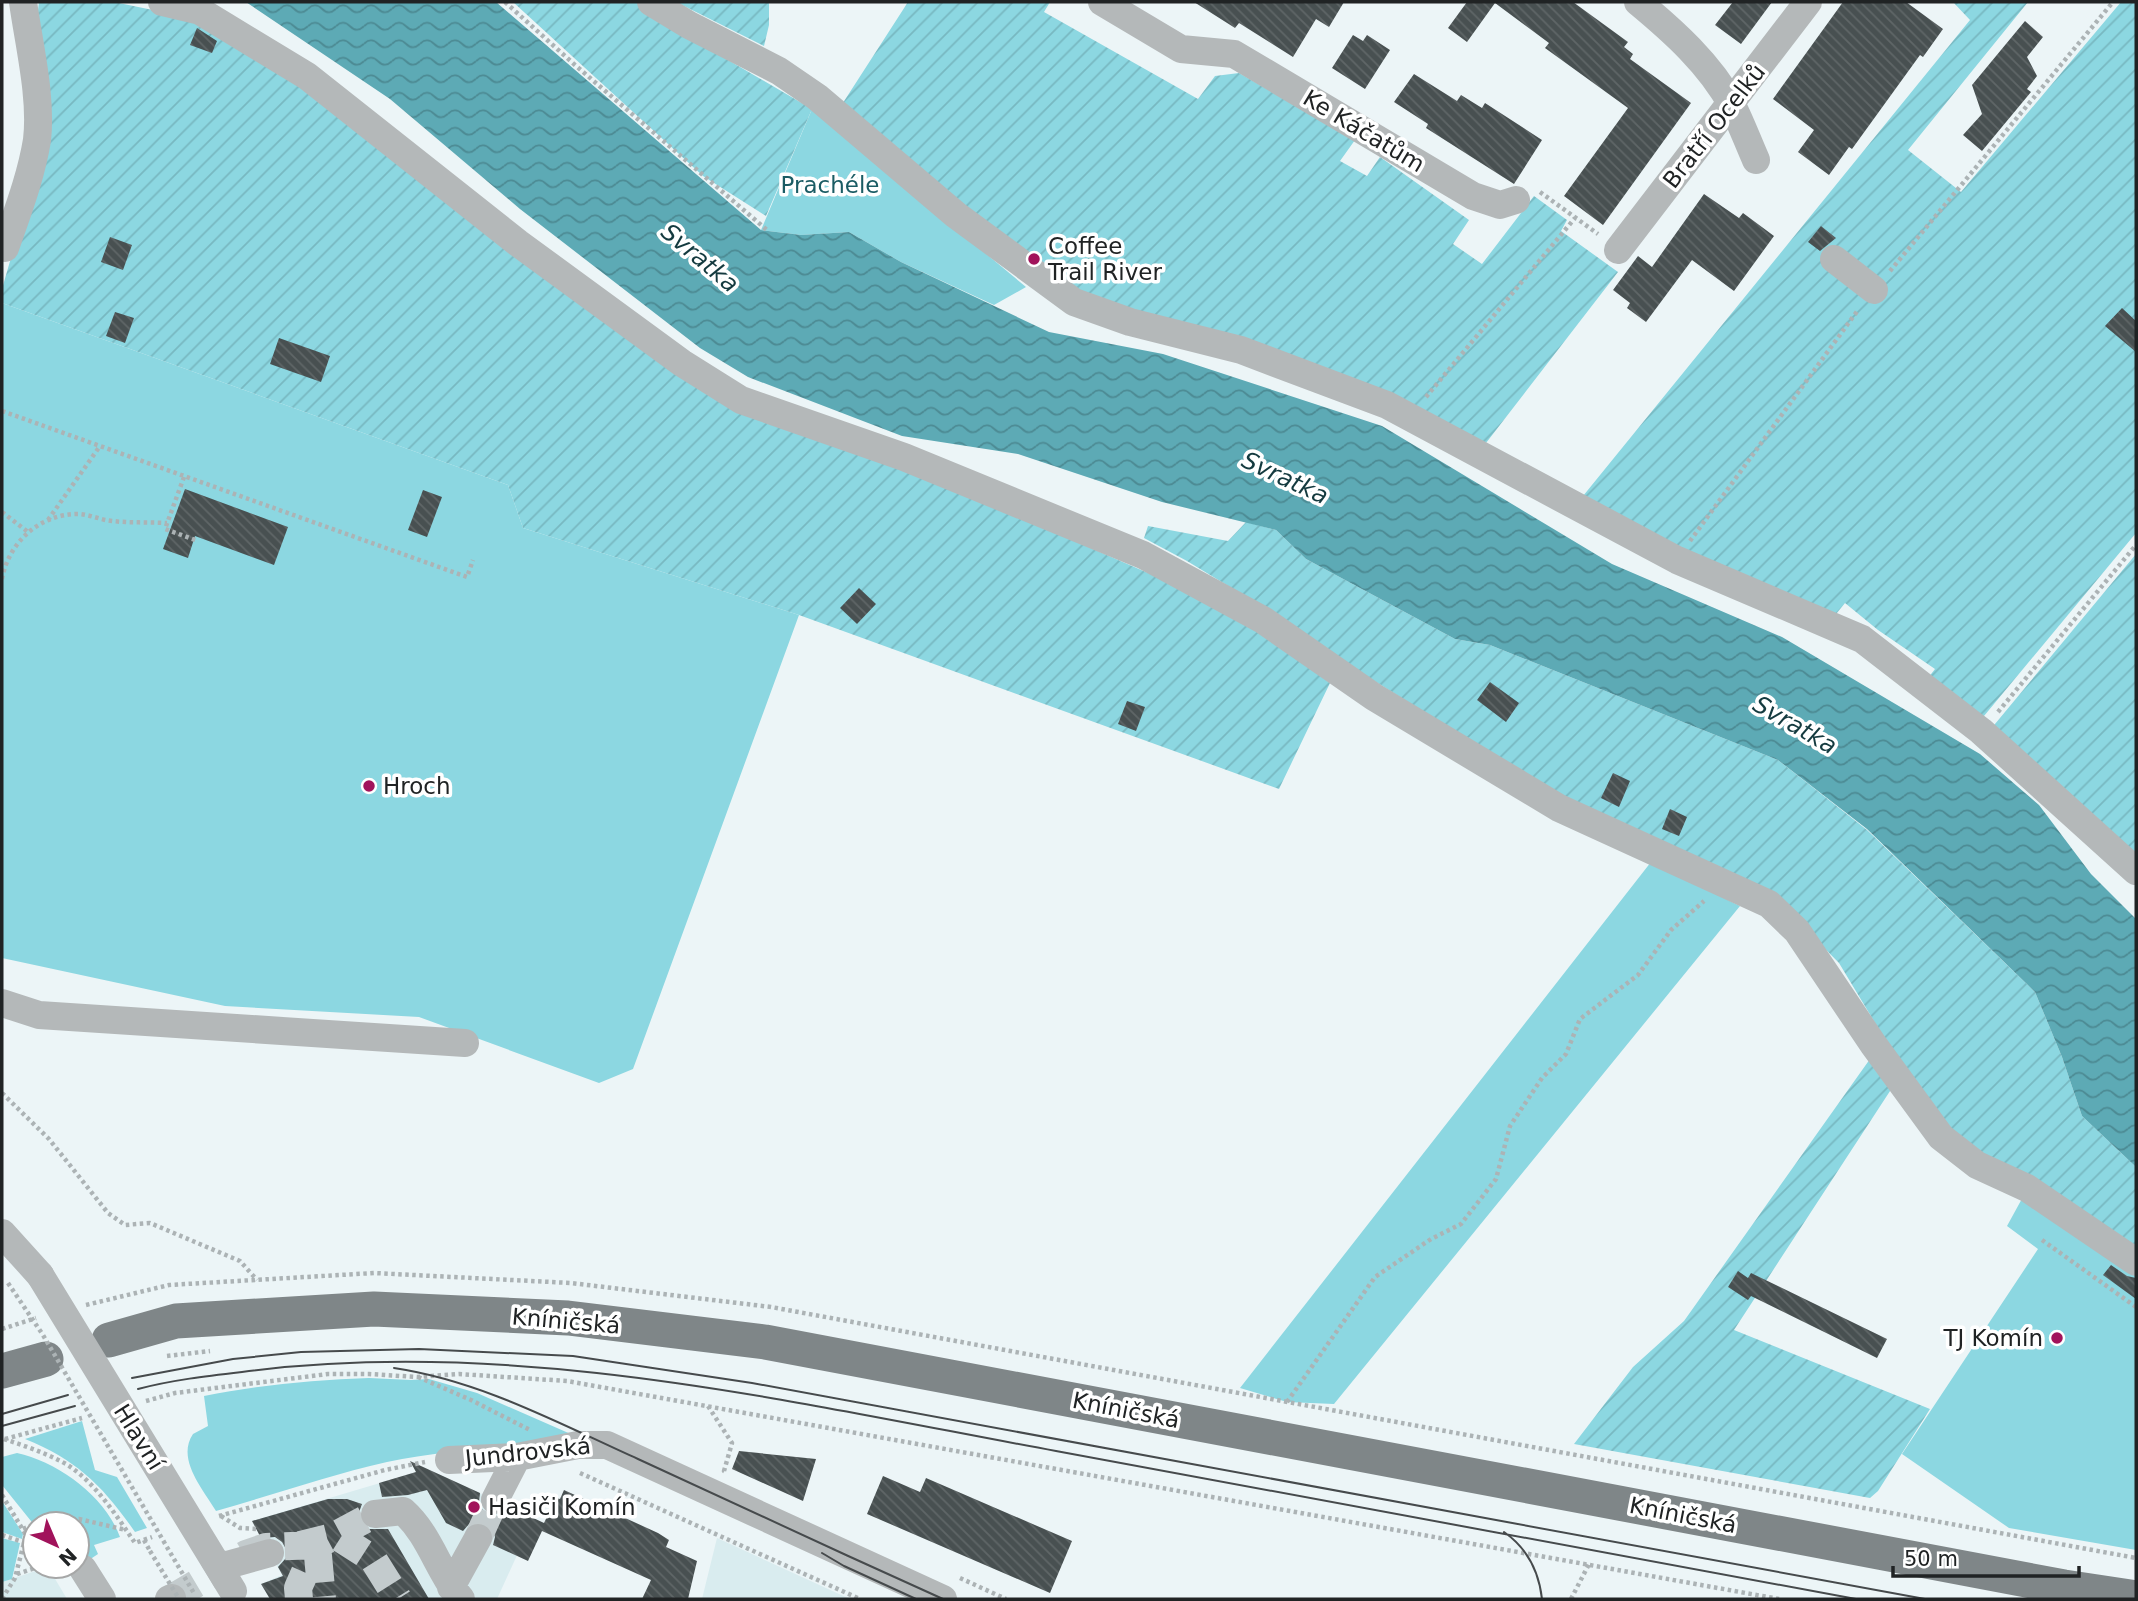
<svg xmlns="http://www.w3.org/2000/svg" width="2138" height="1601" font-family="'DejaVu Sans',sans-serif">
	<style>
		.built { fill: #d9ecef }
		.green { fill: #8cd7e1 }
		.garden { fill: url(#garden-furrows) }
		.water { fill: url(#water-waves) }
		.building { fill: url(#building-back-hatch) }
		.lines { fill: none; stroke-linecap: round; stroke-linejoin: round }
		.minor-tunnel { stroke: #c3cbcd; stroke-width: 28; stroke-dasharray: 28 14; stroke-linecap: butt }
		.path { stroke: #acb3b5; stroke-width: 4.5; stroke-dasharray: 3.5 3.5; stroke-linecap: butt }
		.minor { stroke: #b4b8b9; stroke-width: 28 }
		.major { stroke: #7f8688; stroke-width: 35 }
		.tram { stroke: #464a4c; stroke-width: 2 }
		.path-bridge { stroke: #acb3b5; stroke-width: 4.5; stroke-dasharray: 3.5 3.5; stroke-linecap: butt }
		.minor-bridge { stroke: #b4b8b9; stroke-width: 28 }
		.poi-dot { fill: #a1135b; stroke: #fff; stroke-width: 2.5 }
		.labels { text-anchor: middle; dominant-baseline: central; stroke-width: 7; stroke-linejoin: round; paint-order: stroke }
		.street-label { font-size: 23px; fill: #202324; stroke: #fff }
		.park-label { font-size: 23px; fill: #1b5c64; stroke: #fff }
		.poi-label { font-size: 23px; fill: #202324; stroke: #fff; text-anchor: start }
		.water-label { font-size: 24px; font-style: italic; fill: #143a3f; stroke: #fff }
	</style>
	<defs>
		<pattern id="garden-furrows" width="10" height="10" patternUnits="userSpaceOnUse" patternTransform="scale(1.75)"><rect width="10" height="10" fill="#8cd7e1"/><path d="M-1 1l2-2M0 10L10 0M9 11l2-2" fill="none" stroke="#78b8c1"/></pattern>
		<pattern id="water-waves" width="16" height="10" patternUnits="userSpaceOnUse" patternTransform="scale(1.75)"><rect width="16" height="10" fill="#5daab5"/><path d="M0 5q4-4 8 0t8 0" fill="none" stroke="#4c8a93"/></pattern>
		<pattern id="building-back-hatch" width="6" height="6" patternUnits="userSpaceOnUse" patternTransform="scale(1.75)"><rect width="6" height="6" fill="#485051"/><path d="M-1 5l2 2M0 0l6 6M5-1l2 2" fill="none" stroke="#5f6667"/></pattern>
	</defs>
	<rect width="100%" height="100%" fill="#ecf5f7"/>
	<path class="built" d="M427 1469 534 1518 497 1599H270L261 1584 282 1575 252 1521Z
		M717 1538 850 1599H702Z
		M48 1567 67 1599H2V1582Z"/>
	<path class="green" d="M812 109 1026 287 994 305 901 262 849 232 801 235 761 230Z
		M2 303 508 485 523 528 799 615 633 1069 599 1083 419 1017 225 1006 2 958Z
		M1651 862 1740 906 1334 1404 1287 1402 1240 1388Z
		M2024 1195 2136 1268V1550L2009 1528 1902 1454 2038 1249 2007 1226Z
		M369 1378 411 1380 429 1379 477 1393 573 1435C512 1448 448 1449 387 1462 329 1475 273 1495 216 1511 203 1489 176 1459 193 1434L208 1426 204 1396C258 1385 314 1380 369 1378Z
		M82 1421 95 1470 117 1477 147 1528 135 1532C103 1486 77 1460 25 1439Z
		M17 1453C58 1462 105 1496 120 1537L94 1545 98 1554 83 1564H77V1524H35V1526L2 1485V1457Z
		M2 1501 23 1534 22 1539 2 1532Z
		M2 1538 20 1543 12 1579 2 1582Z"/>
	<path class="garden" d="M39 2H114L206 21 305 79 654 351 902 466 1155 576 1263 634 1330 683 1279 789 799 615 523 528 508 485 2 303V289L44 143 35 34Z
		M513 2H639L675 29 812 109 766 216 703 176Z
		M676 2H769V25L764 46Z
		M908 2H1050L1044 12 1198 99 1215 76 1239 73 1355 140 1340 161 1367 176 1380 157 1469 220 1453 244 1482 264 1534 196 1567 220 1561 231 1618 272 1486 443 1078 298 839 109Z
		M1953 2H2028L1908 150 1961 192 2121 2H2136V533L1979 722 1928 678 1935 669 1878 630 1845 603 1832 619 1707 564 1583 496 1970 20Z
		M1246 522 1276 530 1306 559 1455 639 1490 645 1778 760 1867 830 2035 992 2062 1057 2082 1116 2136 1167V1252L1948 1133 1898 1061 1839 963 1779 902 1556 794 1323 649 1273 613 1187 561 1144 538 1148 526 1228 541Z
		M2136 554V863L1990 730Z
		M1870 1059 1892 1088 1734 1330 1930 1409 1878 1491 1870 1498 1574 1444 1633 1367 1684 1321Z"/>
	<path class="water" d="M246 2H496L761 230 801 235 849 232 901 262 1049 332 1163 354 1382 426 1612 564 1782 637 1980 754 2039 805 2091 874 2136 919V1167L2082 1116 2062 1057 2035 992 1867 829 1778 760 1490 645 1455 639 1306 559 1276 530 1162 502 1018 454 902 436 748 377 700 348 520 209 390 99Z"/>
	<path class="building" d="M1194 2H1344L1329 27 1316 19 1293 57 1239 23 1235 28Z
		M1467 2H1573L1628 42 1624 47 1633 54 1630 59 1691 103 1603 225 1564 196 1628 108 1545 48 1549 43 1495 3 1467 42 1448 28Z
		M1733 2H1772L1741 44 1715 25Z
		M1843 2H1906L1943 29 1923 57 1920 55 1852 149 1849 147 1829 175 1798 152 1814 130 1773 99Z
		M2025 21 2043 37 2027 57 2037 76 2027 89 2031 92 1982 151 1963 135 1982 114 1972 85Z
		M197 28 217 41 212 53 190 45Z
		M1353 35 1363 41 1367 35 1390 50 1365 89 1332 68Z
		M1414 74 1457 101 1461 95 1482 108 1485 103 1542 140 1514 184 1426 128 1428 124 1394 102Z
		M1704 194 1739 218 1743 213 1774 236 1734 291 1692 260 1646 322 1627 308 1630 303 1613 290 1638 256 1652 267Z
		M1821 226 1836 238 1820 251 1808 242Z
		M110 237 132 245 123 270 101 262Z
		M2122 308 2136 321V352L2105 326Z
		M115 312 134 318 125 343 106 336Z
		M279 338 330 356 321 382 270 364Z
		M185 489 288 527 274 565 195 536 188 558 163 549Z
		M423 490 442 497 427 537 408 530Z
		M859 588 876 604 857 624 840 608Z
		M1490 682 1519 703 1506 722 1477 700Z
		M1127 701 1145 707 1136 731 1118 724Z
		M1613 773 1630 781 1619 807 1601 798Z
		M1670 809 1687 817 1679 836 1662 829Z
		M2111 1265 2127 1276 2136 1278V1299L2103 1275Z
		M1738 1271 1748 1278 1751 1273 1887 1339 1877 1358 1751 1296 1748 1300 1728 1287Z
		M739 1451 816 1459 803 1501 732 1469Z
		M410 1461 480 1493 479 1502 481 1508 488 1515 495 1517 503 1514 510 1507 544 1523 556 1498 560 1499 564 1490 658 1533 669 1540 666 1547 697 1561 688 1599H642L651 1580 542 1531 528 1561 493 1545 495 1537 493 1530 485 1523 478 1521 470 1523 463 1531 446 1523 427 1490 408 1495 382 1497 379 1483 416 1472Z
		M883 1476 920 1492 926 1478 1072 1541 1050 1593 867 1514Z
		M328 1499H347L362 1504 358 1515 362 1524 369 1529H388L429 1599H270L261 1584 283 1576 278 1567 286 1558V1549L282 1542 275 1537 261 1538 252 1521Z"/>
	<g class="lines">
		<path class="minor-tunnel" d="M478 1538 495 1500
			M300 1545 337 1536 373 1559 398 1599
			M172 1598 246 1554 266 1547 317 1545 322 1599
			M299 1599 298 1588 317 1545 375 1514"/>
		<path class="path" d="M505 2 575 65 767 230
			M1540 192 1598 234
			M1890 271 2113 2
			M1426 397 1575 218
			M2 411 467 577 473 560
			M184 477 165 529 198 541
			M2 512 28 532
			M48 520 100 446
			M1690 541 1858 310
			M2 579C9 541 41 513 80 514 91 515 101 520 112 521 130 523 149 522 167 523
			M1998 712 2136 545
			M2 1093 49 1139 108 1213 125 1225 150 1223 240 1261 257 1280
			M2042 1240 2136 1307
			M86 1305 169 1285 374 1273 571 1283 771 1307 2136 1558
			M2 1329 36 1318
			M167 1356 210 1351
			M418 1377 471 1400 530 1430
			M146 1401 175 1393 328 1374H369L417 1377 459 1374 567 1381 1779 1599
			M1287 1402 1375 1277 1431 1239 1461 1224 1496 1179 1510 1126 1542 1078 1566 1054 1580 1019 1638 975 1671 930 1704 901
			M708 1406 732 1443 724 1471 726 1472
			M4 1439C25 1446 46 1453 66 1464 95 1482 116 1515 135 1543L152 1537
			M5 1439 82 1418
			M580 1473 860 1599
			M2 1495 26 1535 15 1578 2 1599
			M219 1516 385 1470 425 1462
			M221 1516 240 1528 257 1529
			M37 1524 79 1519 126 1530
			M23 1529 35 1524
			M2 1535 35 1546
			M26 1535 35 1541
			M144 1540 150 1551
			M17 1574 41 1566
			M960 1578 1006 1599
			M1571 1599 1589 1564"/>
		<path class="minor" d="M162 2 200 11 307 76 518 243 682 363 741 400 904 457 1143 555 1263 620 1374 697 1559 808 1769 904 1797 931 1873 1044 1941 1137 1977 1165 2027 1188 2136 1262
			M651 2 689 25 779 71 817 97 956 215 1074 302 1130 322 1241 350 1387 405 1677 560 1862 639 1981 731 2136 871
			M1102 2 1181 49 1234 54 1473 196 1500 205 1516 200
			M1638 2C1673 31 1710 64 1732 105 1741 123 1748 142 1756 160
			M5 248C17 213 31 177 37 140 42 98 29 45 23 2
			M1618 250 1808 2
			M1834 259 1874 290
			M2 1003 39 1015 465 1043
			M2 1233 40 1275
			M449 1460 517 1457 578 1445H607L943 1599
			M495 1500 517 1457
			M375 1514 403 1511C430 1535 438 1571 461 1599
			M83 1569 102 1599
			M451 1587 478 1538
			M169 1599 172 1598"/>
		<path class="major" d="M109 1340 176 1321 374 1309 568 1318 765 1342 2064 1587 2136 1598
			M2 1371 46 1359"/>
		<path class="tram" d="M394 1368C481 1381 558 1423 638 1459 739 1506 841 1553 943 1599
			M132 1378 233 1359 301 1352 419 1349 573 1356 752 1383 1925 1599
			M138 1389C172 1380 207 1376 242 1372 515 1336 789 1402 1056 1451 1323 1500 1590 1548 1856 1599
			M2 1414 68 1395
			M2 1426 75 1406
			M1504 1532C1527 1548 1539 1572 1542 1599
			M822 1553 844 1566 916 1599"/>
		<path class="path-bridge" d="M8 1283 43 1335 195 1595
			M150 1551 179 1599"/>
		<path class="minor-bridge" d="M40 1275 233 1591
			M220 1567 270 1553"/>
	</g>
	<g class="poi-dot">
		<circle cx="1034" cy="259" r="7"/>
		<circle cx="369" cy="786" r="7"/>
		<circle cx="2057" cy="1338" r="7"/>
		<circle cx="474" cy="1507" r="7"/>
	</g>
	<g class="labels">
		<g class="street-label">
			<text transform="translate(1714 126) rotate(-52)">Bratří Ocelků</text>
			<text transform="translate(1364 131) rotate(31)">Ke Káčatům</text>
			<text transform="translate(566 1321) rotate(5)">Kníničská</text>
			<text transform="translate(1126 1410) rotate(11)">Kníničská</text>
			<text transform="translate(139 1437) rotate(58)">Hlavní</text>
			<text transform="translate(528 1452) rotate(-6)">Jundrovská</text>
			<text transform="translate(1683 1515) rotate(11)">Kníničská</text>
		</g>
		<g class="park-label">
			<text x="830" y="185">Prachéle</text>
		</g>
		<g class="poi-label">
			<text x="1048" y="246">Coffee<tspan x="1048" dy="26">Trail River</tspan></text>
			<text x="383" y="786">Hroch</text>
			<text x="2043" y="1338" text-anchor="end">TJ Komín</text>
			<text x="488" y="1507">Hasiči Komín</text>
		</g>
		<g class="water-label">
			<text transform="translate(700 258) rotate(40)">Svratka</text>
			<text transform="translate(1285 478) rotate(25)">Svratka</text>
			<text transform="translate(1795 725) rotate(30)">Svratka</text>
		</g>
	</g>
	<rect width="2138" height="1601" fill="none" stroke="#202324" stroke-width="7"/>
	<g transform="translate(56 1545) rotate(136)"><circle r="33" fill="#ffffff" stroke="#a6a7a7" stroke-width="2"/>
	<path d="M0-5L12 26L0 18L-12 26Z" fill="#a1135b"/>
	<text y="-10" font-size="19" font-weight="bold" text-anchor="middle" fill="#202324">N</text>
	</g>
	<path d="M1893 1566v10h186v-10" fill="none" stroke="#202324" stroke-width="3.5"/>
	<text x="1904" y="1566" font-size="21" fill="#202324" stroke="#ffffff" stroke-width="5" paint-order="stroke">50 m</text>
</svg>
